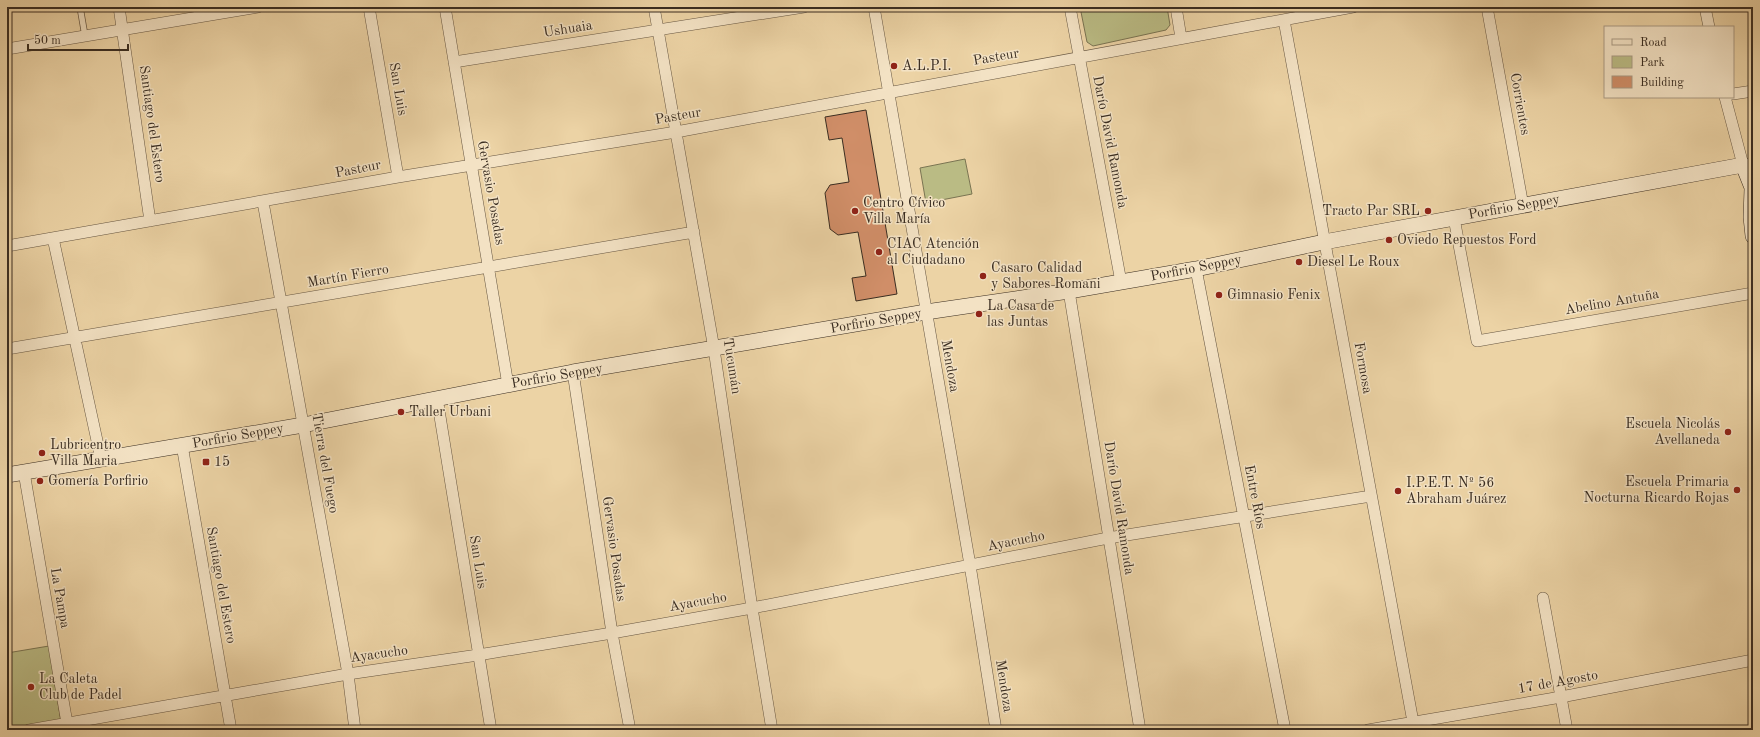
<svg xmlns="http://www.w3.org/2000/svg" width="1760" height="737" font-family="'Old Standard TT',serif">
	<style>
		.green { fill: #babb84; stroke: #7a7452 }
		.building { fill: #d08e68; stroke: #3a2d21 }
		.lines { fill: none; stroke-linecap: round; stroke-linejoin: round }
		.service-casing { stroke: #665642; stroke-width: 7 }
		.minor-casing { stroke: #665642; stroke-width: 12 }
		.secondary-casing { stroke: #3a2d21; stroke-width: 16 }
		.service { stroke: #f3e2c4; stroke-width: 5.5 }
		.minor { stroke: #f3e2c4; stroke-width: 11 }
		.secondary { stroke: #f3e2c4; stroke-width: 15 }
		.poi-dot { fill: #8f2418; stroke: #f3e2c4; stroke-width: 1.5 }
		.labels { text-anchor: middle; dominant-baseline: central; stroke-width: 3; stroke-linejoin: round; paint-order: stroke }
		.street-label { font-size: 14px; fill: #3a2d21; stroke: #f3e2c4 }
		.poi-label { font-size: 14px; fill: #3a2d21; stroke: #f3e2c4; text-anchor: start }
	</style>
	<rect width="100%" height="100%" fill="#ecd3a5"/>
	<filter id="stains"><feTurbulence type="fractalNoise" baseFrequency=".005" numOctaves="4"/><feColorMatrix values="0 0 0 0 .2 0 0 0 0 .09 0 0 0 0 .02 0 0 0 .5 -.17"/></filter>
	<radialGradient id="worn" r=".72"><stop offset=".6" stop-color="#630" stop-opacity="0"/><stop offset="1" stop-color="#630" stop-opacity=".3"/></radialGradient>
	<path class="green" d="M1080 7H1167L1170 25 1166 30 1093 46 1087 42Z
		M965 159 972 194 926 203 920 168Z
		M49 646 61 722 7 730V653Z"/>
	<path class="building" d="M866 110 897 294 856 301 852 278 866 276 858 232 838 235 830 229 825 193 830 185 849 182 842 138 829 140 825 117Z"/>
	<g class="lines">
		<defs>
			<path id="service" d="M80 7 85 36"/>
			<path id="minor" d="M119 7 150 221
				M369 7 398 177
				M445 7 508 385
				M654 7 714 349 752 608 772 730
				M874 7 970 565 996 730
				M1070 7 1121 282
				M1176 7 1181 38
				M1487 7 1523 206
				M1705 7 1709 27
				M1284 20 1413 722
				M7 49 258 7
				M454 62 804 7
				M1733 94 1753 91
				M1725 97 1743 165
				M263 202 348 674 355 730
				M1454 218 1477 341 1753 293
				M53 238 101 459
				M7 246 398 177 676 132 1353 7
				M1196 269 1285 730
				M1069 291 1140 730
				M7 349 694 232
				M573 372 612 633 630 730
				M437 398 491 730
				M182 445 231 730
				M24 472 68 729
				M1543 598 1567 730
				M29 730 348 674 478 655 612 633 752 608 1108 538 1371 496
				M1368 730 1561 697 1753 660"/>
			<path id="secondary" d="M1752 189 1751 217 1753 236
				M7 475 303 425 573 372 926 312 1069 291 1196 269 1324 242 1743 165 1753 190"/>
		</defs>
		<use href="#service" class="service-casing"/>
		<use href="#minor" class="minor-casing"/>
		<use href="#secondary" class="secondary-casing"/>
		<use href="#service" class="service"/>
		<use href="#minor" class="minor"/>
		<use href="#secondary" class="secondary"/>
	</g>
	<g class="poi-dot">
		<circle cx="894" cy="66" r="4"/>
		<circle cx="855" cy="211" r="4"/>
		<circle cx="1428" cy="211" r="4"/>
		<circle cx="1389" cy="240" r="4"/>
		<circle cx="879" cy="252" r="4"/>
		<circle cx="1299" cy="262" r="4"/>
		<circle cx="983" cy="276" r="4"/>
		<circle cx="1219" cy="295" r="4"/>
		<circle cx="979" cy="314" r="4"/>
		<circle cx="401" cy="412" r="4"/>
		<circle cx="1728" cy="432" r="4"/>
		<circle cx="42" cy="453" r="4"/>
		<rect x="202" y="458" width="8" height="8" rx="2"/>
		<circle cx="40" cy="481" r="4"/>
		<circle cx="1737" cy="490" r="4"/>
		<circle cx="1398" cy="491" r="4"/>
		<circle cx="31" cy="687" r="4"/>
	</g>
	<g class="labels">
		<g class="street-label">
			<text transform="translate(568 29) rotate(-9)">Ushuaia</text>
			<text transform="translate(996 57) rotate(-10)">Pasteur</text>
			<text transform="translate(398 89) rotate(80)">San Luis</text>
			<text transform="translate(1520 104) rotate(80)">Corrientes</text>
			<text transform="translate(678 116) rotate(-10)">Pasteur</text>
			<text transform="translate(152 124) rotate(82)">Santiago del Estero</text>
			<text transform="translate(1110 142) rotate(79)">Darío David Ramonda</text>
			<text transform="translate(358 169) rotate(-11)">Pasteur</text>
			<text transform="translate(491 193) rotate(80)">Gervasio Posadas</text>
			<text transform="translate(1514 207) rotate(-10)">Porfirio Seppey</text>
			<text transform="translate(1196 268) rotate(-11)">Porfirio Seppey</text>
			<text transform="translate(348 276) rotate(-10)">Martín Fierro</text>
			<text transform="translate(1612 302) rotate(-10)">Abelino Antuña</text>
			<text transform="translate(876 321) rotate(-10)">Porfirio Seppey</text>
			<text transform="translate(732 366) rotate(81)">Tucumán</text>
			<text transform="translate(950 366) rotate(80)">Mendoza</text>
			<text transform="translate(1363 368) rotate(80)">Formosa</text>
			<text transform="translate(557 376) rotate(-10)">Porfirio Seppey</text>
			<text transform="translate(238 436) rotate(-10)">Porfirio Seppey</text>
			<text transform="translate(325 463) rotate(80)">Tierra del Fuego</text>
			<text transform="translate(1255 497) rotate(79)">Entre Ríos</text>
			<text transform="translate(1119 508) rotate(81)">Darío David Ramonda</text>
			<text transform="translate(1016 541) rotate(-11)">Ayacucho</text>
			<text transform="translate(614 549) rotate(82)">Gervasio Posadas</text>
			<text transform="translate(478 562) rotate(81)">San Luis</text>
			<text transform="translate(221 585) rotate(80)">Santiago del Estero</text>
			<text transform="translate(60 598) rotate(80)">La Pampa</text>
			<text transform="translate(698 602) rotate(-10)">Ayacucho</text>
			<text transform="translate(379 654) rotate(-8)">Ayacucho</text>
			<text transform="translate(1558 682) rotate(-10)">17 de Agosto</text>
			<text transform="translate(1004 686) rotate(81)">Mendoza</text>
		</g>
		<g class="poi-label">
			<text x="902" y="66">A.L.P.I.</text>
			<text x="863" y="203">Centro Cívico<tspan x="863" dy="16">Villa María</tspan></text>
			<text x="1420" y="211" text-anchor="end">Tracto Par SRL</text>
			<text x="1397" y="240">Oviedo Repuestos Ford</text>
			<text x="887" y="244">CIAC Atención<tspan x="887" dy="16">al Ciudadano</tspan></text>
			<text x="1307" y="262">Diesel Le Roux</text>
			<text x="991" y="268">Casaro Calidad<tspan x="991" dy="16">y Sabores Romani</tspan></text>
			<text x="1227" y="295">Gimnasio Fenix</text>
			<text x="987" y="306">La Casa de<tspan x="987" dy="16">las Juntas</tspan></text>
			<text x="409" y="412">Taller Urbani</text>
			<text x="1720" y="424" text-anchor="end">Escuela Nicolás<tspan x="1720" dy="16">Avellaneda</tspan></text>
			<text x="50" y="445">Lubricentro<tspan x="50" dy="16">Villa Maria</tspan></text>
			<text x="214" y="462">15</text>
			<text x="48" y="481">Gomería Porfirio</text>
			<text x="1729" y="482" text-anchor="end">Escuela Primaria<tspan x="1729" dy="16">Nocturna Ricardo Rojas</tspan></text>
			<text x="1406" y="483">I.P.E.T. Nº 56<tspan x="1406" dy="16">Abraham Juárez</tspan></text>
			<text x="39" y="679">La Caleta<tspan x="39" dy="16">Club de Padel</tspan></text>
		</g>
	</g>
	<rect width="1760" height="737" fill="none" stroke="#ecd3a5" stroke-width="24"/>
	<rect x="8" y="8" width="1744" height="721" fill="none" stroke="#3a2d21" stroke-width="2"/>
	<rect x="12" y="12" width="1736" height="713" fill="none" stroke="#3a2d21"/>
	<rect x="1604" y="26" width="130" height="72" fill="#f3e2c4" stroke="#a99a83"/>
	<rect x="1612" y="39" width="20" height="6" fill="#f3e2c4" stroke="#a99a83"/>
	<text x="1640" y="46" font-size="12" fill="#3a2d21">Road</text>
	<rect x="1612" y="56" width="20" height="12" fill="#babb84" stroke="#a99a83"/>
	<text x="1640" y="66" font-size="12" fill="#3a2d21">Park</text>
	<rect x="1612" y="76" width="20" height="12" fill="#d08e68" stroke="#a99a83"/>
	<text x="1640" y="86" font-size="12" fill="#3a2d21">Building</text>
	<path d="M28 44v6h100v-6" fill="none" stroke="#3a2d21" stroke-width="2"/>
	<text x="34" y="44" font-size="12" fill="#3a2d21" stroke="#f3e2c4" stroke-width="3" paint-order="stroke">50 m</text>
	<rect width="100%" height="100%" filter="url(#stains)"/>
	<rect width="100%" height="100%" fill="url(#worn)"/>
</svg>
